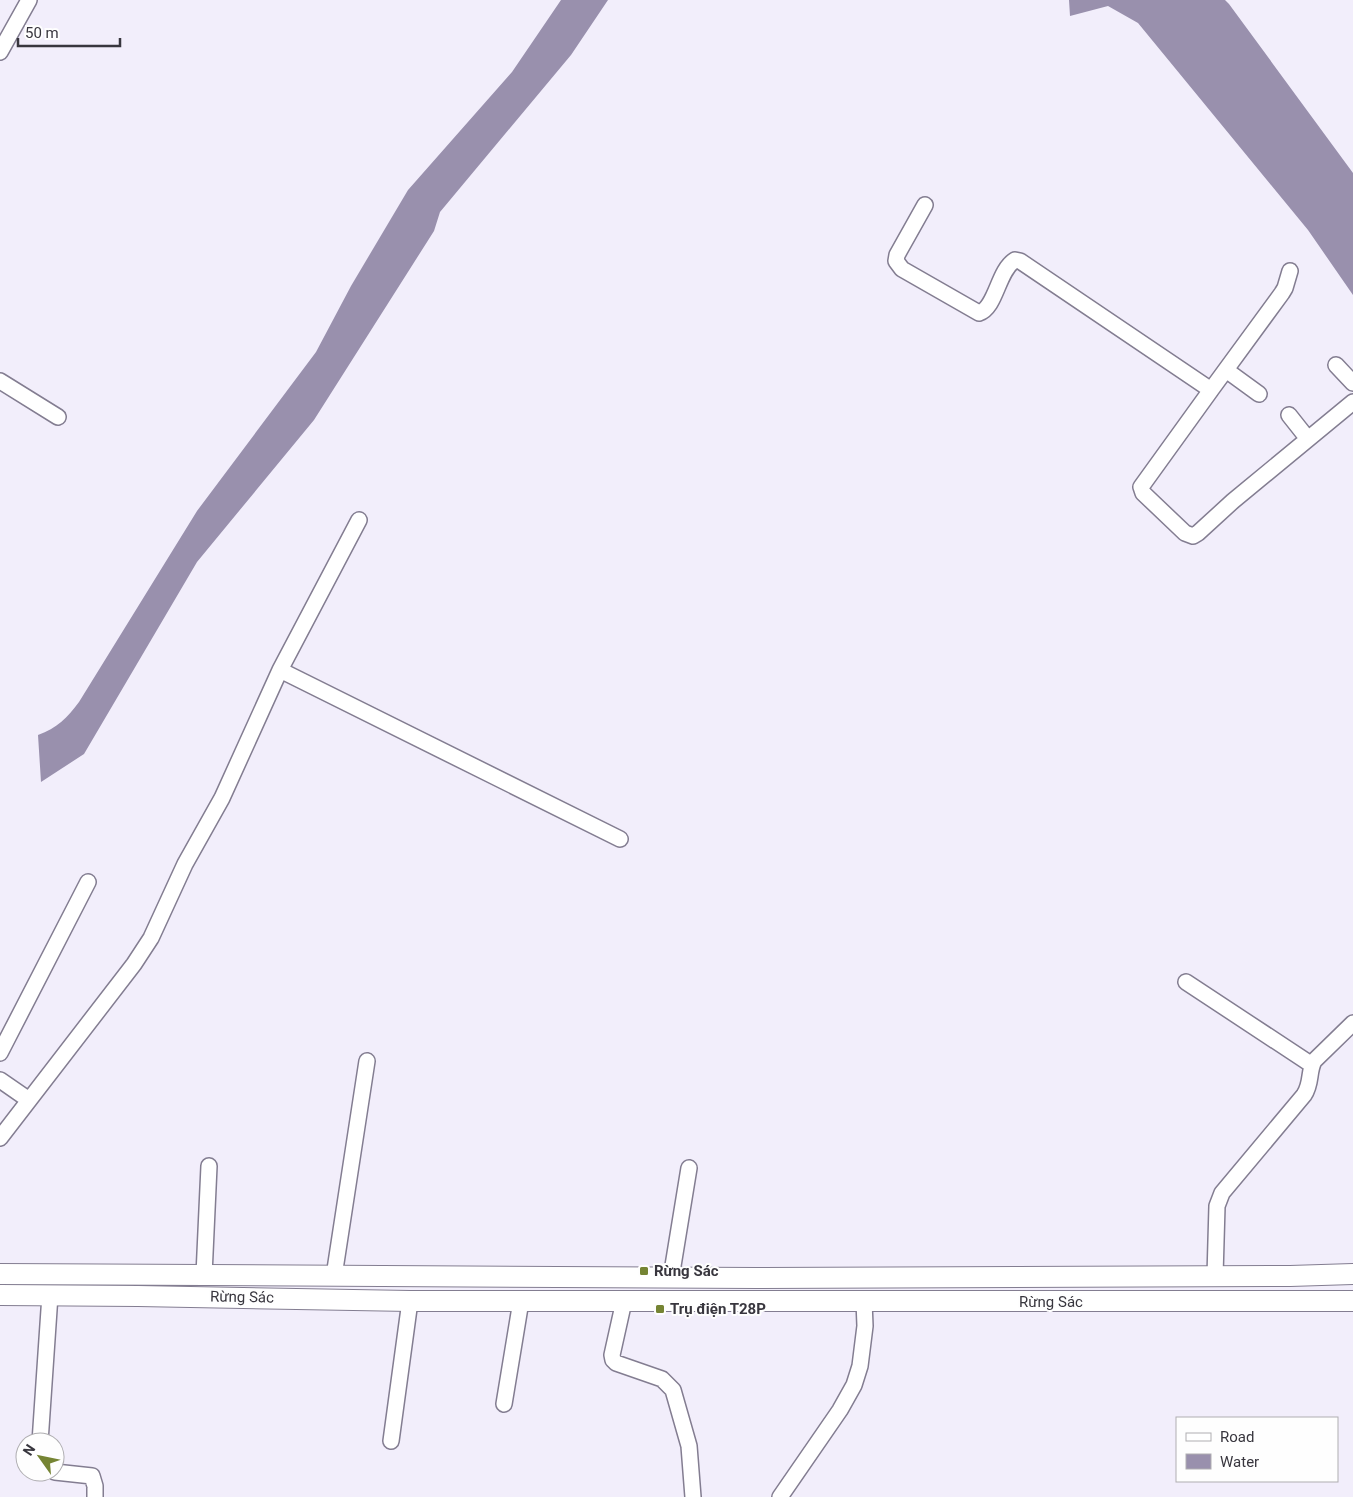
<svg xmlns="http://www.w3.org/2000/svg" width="1353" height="1497" font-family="Roboto,sans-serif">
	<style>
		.water { fill: #9990ad }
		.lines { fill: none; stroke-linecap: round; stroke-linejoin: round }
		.minor-casing { stroke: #837d91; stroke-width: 18 }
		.major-casing { stroke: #837d91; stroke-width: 22 }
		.minor { stroke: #fff; stroke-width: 15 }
		.major { stroke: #fff; stroke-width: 20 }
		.poi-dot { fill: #758433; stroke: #fefefe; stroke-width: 2 }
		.labels { text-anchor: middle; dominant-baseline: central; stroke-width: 4; stroke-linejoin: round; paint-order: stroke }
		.poi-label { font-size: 15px; font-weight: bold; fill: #38363e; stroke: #fefefe; text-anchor: start }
		.street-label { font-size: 15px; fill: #38363e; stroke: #fefefe }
	</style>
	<rect width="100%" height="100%" fill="#f2eefb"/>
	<path class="water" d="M561 0H608L571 55 440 212 434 231 314 420 197 562 84 754 41 782 38 735C57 728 67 718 79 702L197 511 316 352 351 286 408 190 512 72Z
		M1069 0H1225L1229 4 1353 173V295L1308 230 1138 23 1108 6 1070 16Z"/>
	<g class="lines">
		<defs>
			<path id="minor" d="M0 52 29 0
				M925 205 897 255 896 261 902 269 979 313C996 308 998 270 1015 260L1020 261 1211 390 1141 487 1143 493 1185 533 1193 536 1198 533 1233 501 1353 402
				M1336 365 1353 383
				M1226 370 1259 394
				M0 381 58 417
				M1211 390 1282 293 1285 288 1290 271
				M1289 415 1308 439
				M280 670 620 839
				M1186 982 1312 1065
				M0 1053 88 882
				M0 1080 29 1100
				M0 1138 134 964 151 938 185 864 222 798 280 670 359 520
				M204 1275 209 1166
				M334 1276 367 1061
				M1215 1276 1217 1206 1222 1193 1304 1095C1312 1083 1308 1073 1314 1061L1353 1023
				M671 1278 689 1168
				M624 1301 612 1355 613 1360 616 1363 662 1379 673 1390 689 1446 693 1497
				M504 1404 521 1301
				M391 1441 410 1301
				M40 1442 50 1295
				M55 1472 92 1476 95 1486V1497
				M780 1497 840 1410 854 1385 860 1366 865 1326 864 1301"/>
			<path id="major" d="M0 1274 756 1278 1290 1276 1353 1274
				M0 1295 138 1296 410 1301H1353"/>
		</defs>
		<use href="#minor" class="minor-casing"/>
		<use href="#major" class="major-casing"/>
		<use href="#minor" class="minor"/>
		<use href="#major" class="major"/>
	</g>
	<g class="poi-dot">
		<rect x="639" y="1266" width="10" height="10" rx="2.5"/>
		<rect x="655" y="1304" width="10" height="10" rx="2.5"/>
	</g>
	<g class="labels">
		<g class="poi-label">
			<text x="654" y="1271">Rừng Sác</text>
			<text x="670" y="1309">Trụ điện T28P</text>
		</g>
		<g class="street-label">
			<text transform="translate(242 1297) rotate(1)">Rừng Sác</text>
			<text x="1051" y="1302">Rừng Sác</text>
		</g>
	</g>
	<rect x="1176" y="1417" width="162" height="65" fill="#fefefe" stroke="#afaeb1"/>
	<rect x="1186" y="1433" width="25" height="8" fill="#ffffff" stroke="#afaeb1"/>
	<text x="1220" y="1442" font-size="15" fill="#38363e">Road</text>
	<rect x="1186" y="1454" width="25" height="15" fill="#9990ad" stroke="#afaeb1"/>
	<text x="1220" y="1467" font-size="15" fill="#38363e">Water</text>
	<g transform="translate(40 1457) rotate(303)"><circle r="24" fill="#fefefe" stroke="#afaeb1"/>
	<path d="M0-4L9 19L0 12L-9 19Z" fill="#758433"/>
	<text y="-8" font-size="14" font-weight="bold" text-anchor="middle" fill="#38363e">N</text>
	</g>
	<path d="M18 38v8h102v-8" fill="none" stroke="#38363e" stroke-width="2.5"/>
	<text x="25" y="38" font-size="15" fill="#38363e" stroke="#fefefe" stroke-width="4" paint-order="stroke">50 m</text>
</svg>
